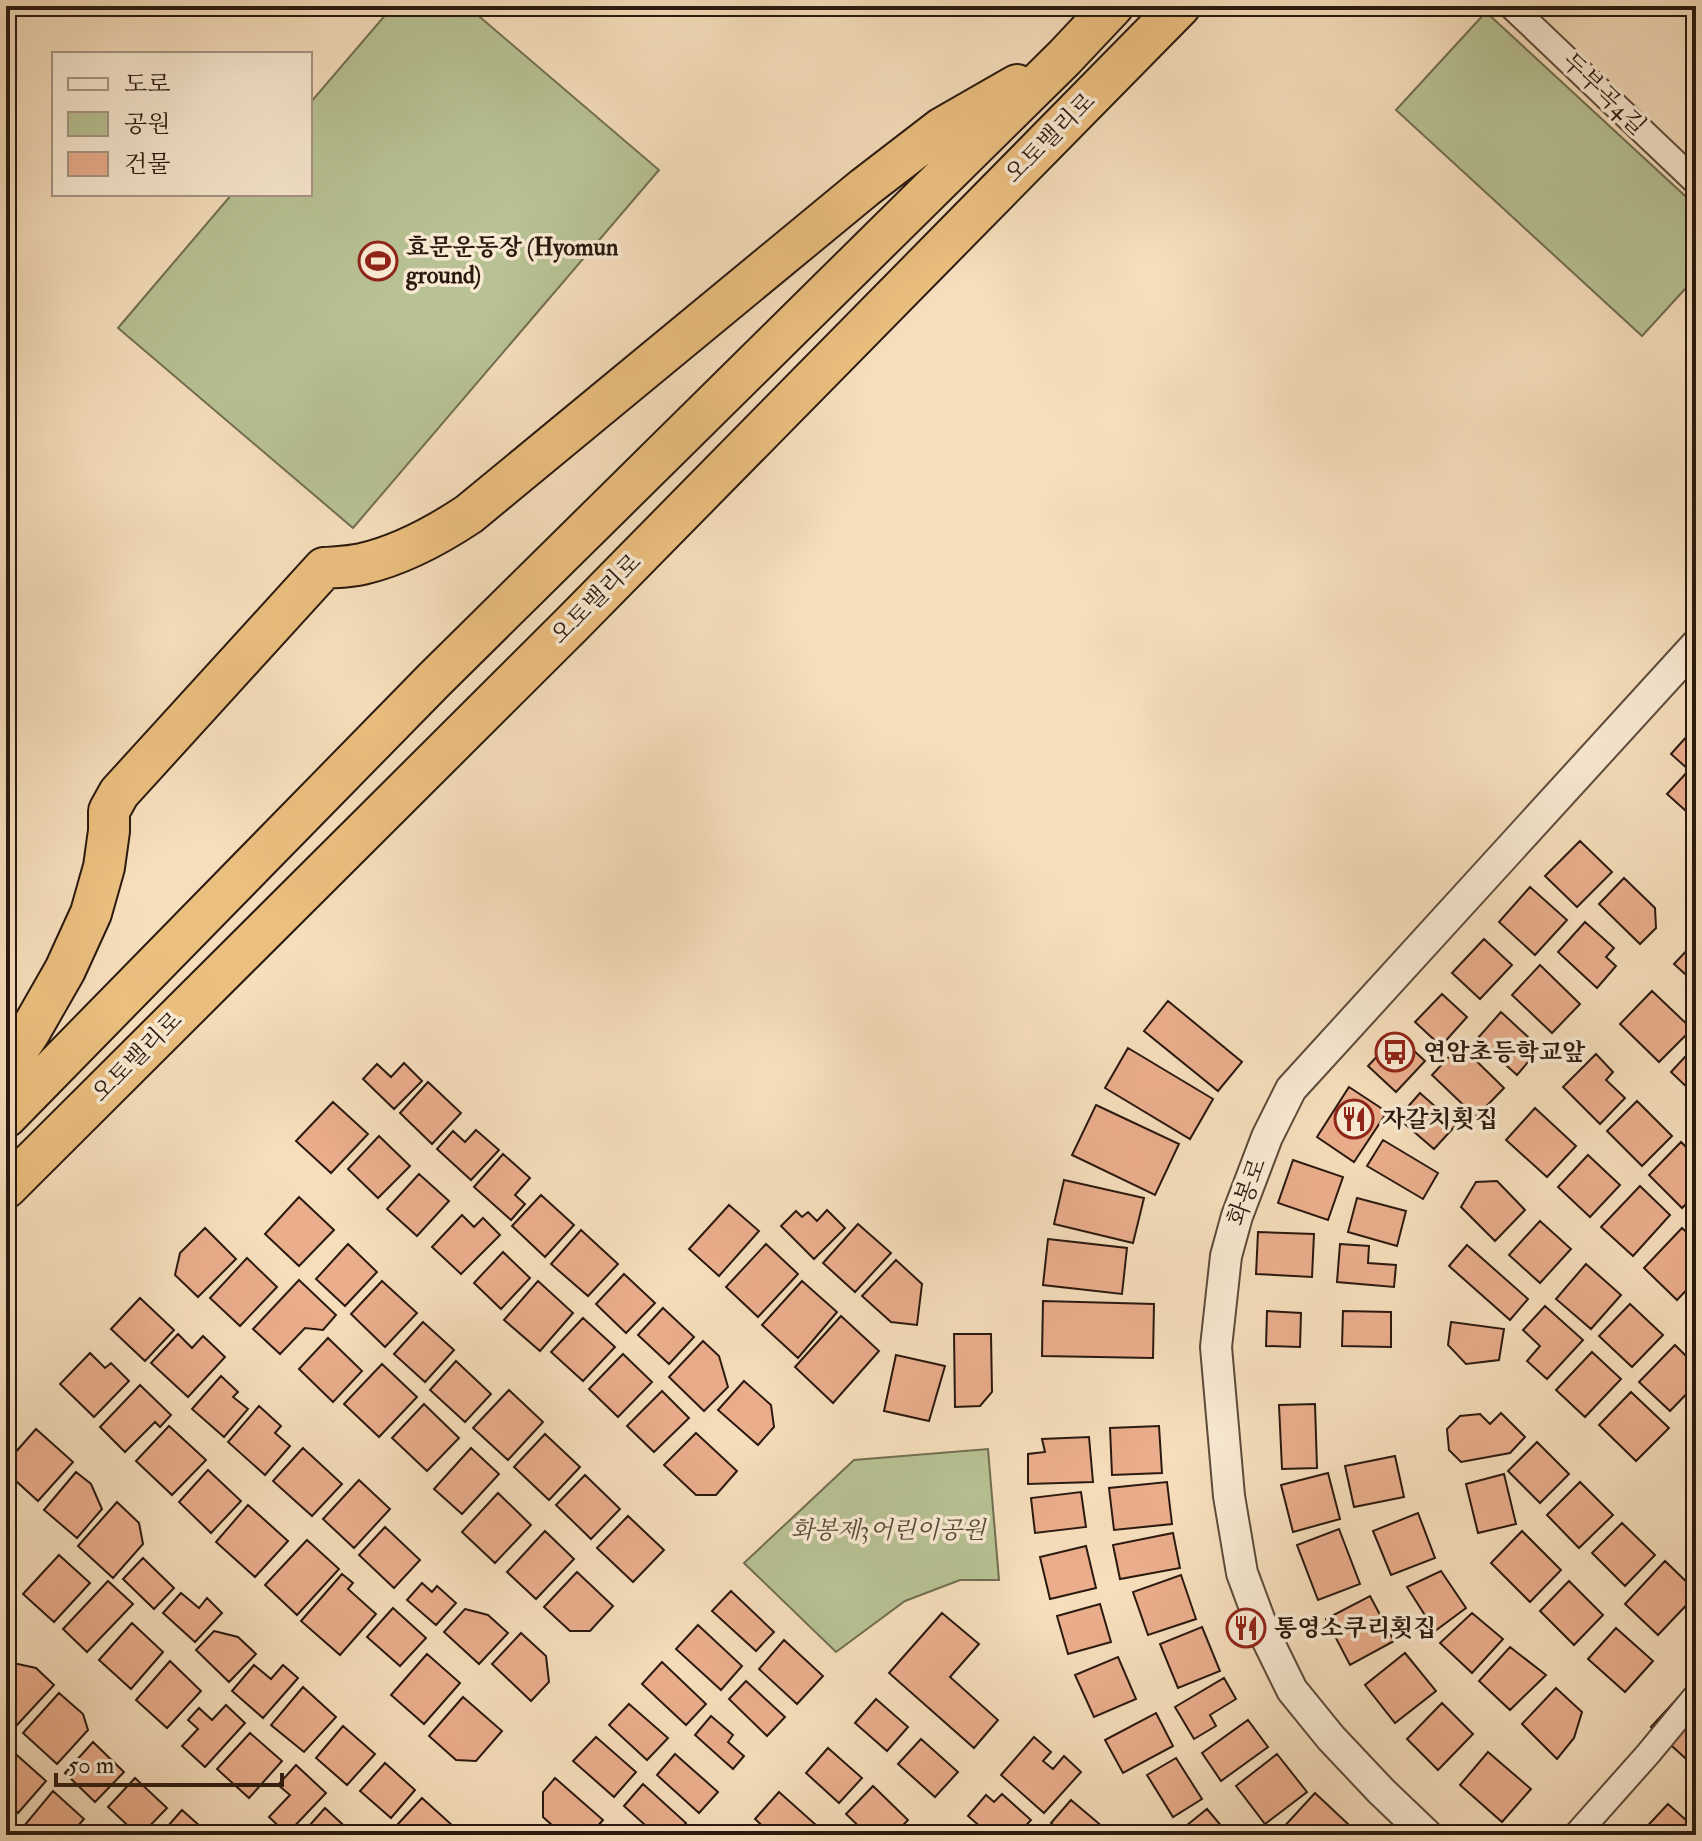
<svg xmlns="http://www.w3.org/2000/svg" width="1702" height="1841" font-family="'IM FELL Double Pica','Noto Serif KR',serif">
	<style>
		.green { fill: #b8c294; stroke: #716e52; stroke-width: 2 }
		.building { fill: #ebae8d; stroke: #2a190f; stroke-width: 2 }
		.lines { fill: none; stroke-linecap: round; stroke-linejoin: round }
		.minor-casing { stroke: #5d4a3a; stroke-width: 28 }
		.tertiary-casing { stroke: #5d4a3a; stroke-width: 34 }
		.trunk-casing { stroke: #2a190f; stroke-width: 44 }
		.minor { stroke: #f9ead3; stroke-width: 24 }
		.tertiary { stroke: #f9ead3; stroke-width: 30 }
		.trunk { stroke: #ebbf7e; stroke-width: 40 }
		.labels { text-anchor: middle; dominant-baseline: central; stroke-width: 7; stroke-linejoin: round; paint-order: stroke }
		.street-label { font-size: 24px; fill: #2a190f; stroke: #f9ead3 }
		.poi-label { font-size: 24px; font-weight: bold; fill: #2a190f; stroke: #f9ead3; text-anchor: start }
		.park-label { font-size: 24px; font-style: italic; fill: #554c37; stroke: #f9ead3 }
	</style>
	<rect width="100%" height="100%" fill="#f6debc"/>
	<filter id="stains"><feTurbulence type="fractalNoise" baseFrequency=".0025" numOctaves="4"/><feColorMatrix values="0 0 0 0 .2 0 0 0 0 .09 0 0 0 0 .02 0 0 0 .5 -.17"/></filter>
	<radialGradient id="worn" r=".72"><stop offset=".6" stop-color="#630" stop-opacity="0"/><stop offset="1" stop-color="#630" stop-opacity=".3"/></radialGradient>
	<path class="green" d="M393 6H467L659 170 353 528 118 328 232 194H310V103Z
		M1486 12 1696 206V277L1642 336 1396 110Z
		M988 1449 999 1580H960L905 1601 836 1652 744 1563 854 1460Z"/>
	<path class="building" d="M1696 726V820L1667 794 1689 770 1671 754Z
		M1580 841 1612 872 1577 907 1545 876Z
		M1624 878 1655 908 1656 928 1640 944 1599 904Z
		M1530 887 1567 920 1535 955 1499 922Z
		M1585 922 1614 948 1606 957 1616 966 1597 988 1558 952Z
		M1484 939 1512 965 1480 999 1452 973Z
		M1691 946H1696V984L1674 964Z
		M1540 965 1580 1004 1552 1033 1512 995Z
		M1652 991 1692 1029 1659 1062 1620 1024Z
		M1442 994 1467 1017 1441 1046 1415 1022Z
		M1168 1001 1242 1062 1218 1091 1144 1031Z
		M1501 1012 1540 1048 1517 1075 1477 1039Z
		M1397 1035 1425 1061 1396 1092 1368 1066Z
		M1460 1045 1504 1088 1476 1117 1432 1075Z
		M1696 1045V1096L1671 1072Z
		M1128 1048 1213 1099 1190 1139 1105 1088Z
		M1596 1054 1613 1072 1606 1080 1625 1098 1600 1124 1563 1087Z
		M404 1063 422 1081 394 1109 363 1079 377 1064 391 1077Z
		M428 1082 461 1113 432 1144 400 1113Z
		M1349 1087 1387 1112 1354 1162 1317 1137Z
		M1420 1093 1456 1125 1434 1149 1398 1118Z
		M1637 1101 1672 1136 1642 1166 1607 1131Z
		M333 1102 368 1134 331 1173 296 1141Z
		M1096 1105 1179 1144 1155 1195 1072 1155Z
		M1535 1108 1576 1146 1547 1177 1506 1140Z
		M476 1130 499 1150 471 1180 437 1149 453 1131 465 1142Z
		M379 1136 410 1166 378 1198 348 1169Z
		M1383 1140 1438 1173 1423 1199 1367 1166Z
		M1681 1142 1696 1157V1194L1682 1208 1649 1175Z
		M503 1154 530 1178 515 1195 525 1204 511 1220 474 1187Z
		M1588 1155 1620 1185 1590 1217 1558 1187Z
		M1293 1160 1343 1177 1328 1220 1278 1203Z
		M419 1174 449 1201 417 1236 387 1209Z
		M1064 1180 1144 1198 1133 1243 1054 1224Z
		M1497 1181 1525 1210 1495 1241 1461 1207 1476 1182Z
		M1640 1186 1670 1215 1633 1256 1601 1227Z
		M541 1195 574 1225 545 1257 512 1226Z
		M299 1197 334 1230 299 1266 265 1234Z
		M1357 1198 1406 1211 1397 1246 1348 1232Z
		M729 1205 759 1231 719 1276 689 1249Z
		M827 1210 845 1228 814 1259 781 1226 796 1211 802 1217 808 1212 817 1221Z
		M462 1215 474 1227 483 1218 500 1235 461 1274 432 1247Z
		M1540 1221 1571 1249 1540 1283 1509 1255Z
		M858 1224 891 1253 855 1292 823 1263Z
		M205 1228 236 1259 198 1297 175 1275 180 1253Z
		M1682 1228 1696 1241V1280L1677 1300 1644 1268Z
		M581 1230 618 1264 588 1296 551 1264Z
		M1258 1232 1314 1234 1312 1277 1256 1274Z
		M1048 1239 1127 1248 1122 1294 1043 1285Z
		M348 1244 377 1272 345 1306 316 1279Z
		M766 1244 798 1274 758 1317 726 1287Z
		M1340 1244 1369 1246 1368 1263 1396 1265 1394 1287 1337 1282Z
		M1467 1245 1528 1299 1510 1320 1449 1266Z
		M503 1252 530 1278 501 1309 474 1283Z
		M247 1258 277 1287 240 1326 210 1298Z
		M896 1260 922 1284 917 1325 891 1322 862 1296Z
		M1586 1264 1621 1295 1591 1329 1556 1299Z
		M624 1274 655 1303 626 1333 596 1304Z
		M299 1280 336 1315 323 1330 305 1328 280 1354 253 1329Z
		M382 1281 417 1313 385 1347 351 1314Z
		M538 1281 573 1313 540 1351 504 1320Z
		M802 1281 837 1312 798 1358 762 1325Z
		M140 1298 174 1330 145 1361 111 1329Z
		M1043 1301 1154 1304 1153 1358 1042 1356Z
		M1630 1304 1663 1335 1632 1367 1599 1336Z
		M1545 1306 1583 1340 1547 1379 1527 1361 1540 1346 1523 1330Z
		M663 1308 694 1337 669 1364 638 1335Z
		M1267 1311 1301 1313 1300 1347 1266 1346Z
		M1343 1311 1391 1312V1347L1342 1346Z
		M841 1316 879 1351 833 1403 795 1367Z
		M583 1318 615 1347 583 1381 551 1352Z
		M423 1322 454 1350 425 1382 394 1354Z
		M1451 1322 1504 1329 1499 1360 1466 1364 1448 1345Z
		M178 1334 192 1348 203 1336 225 1357 188 1397 151 1363Z
		M954 1334H991L992 1392 980 1406 955 1407Z
		M328 1338 362 1371 333 1402 299 1369Z
		M703 1341 719 1356 728 1387 704 1411 669 1377Z
		M1675 1345 1696 1366V1384L1670 1411 1639 1382Z
		M1592 1352 1621 1379 1585 1417 1556 1390Z
		M90 1353 105 1368 111 1363 129 1381 94 1417 60 1384Z
		M623 1354 652 1382 618 1417 589 1389Z
		M896 1355 945 1366 929 1421 884 1411Z
		M456 1361 491 1394 465 1422 430 1390Z
		M382 1364 417 1397 379 1437 344 1404Z
		M221 1376 238 1392 233 1397 248 1409 224 1437 192 1409Z
		M744 1381 771 1405 774 1427 758 1445 718 1410Z
		M140 1385 171 1415 160 1427 155 1422 125 1452 100 1427Z
		M509 1390 543 1422 508 1460 473 1428Z
		M662 1391 689 1418 654 1452 627 1426Z
		M1631 1392 1669 1428 1636 1461 1599 1425Z
		M424 1404 459 1438 427 1471 392 1438Z
		M1315 1404 1317 1468 1282 1469 1279 1405Z
		M259 1406 281 1426 275 1433 290 1446 265 1475 228 1442Z
		M1501 1413 1525 1437 1510 1453 1461 1462 1449 1450 1447 1429 1460 1416 1480 1414 1490 1424Z
		M169 1426 206 1460 172 1495 136 1461Z
		M1159 1426 1162 1473 1112 1475 1110 1428Z
		M36 1429 73 1462 38 1501 6 1472V1463Z
		M696 1433 737 1471 716 1495H696L664 1465Z
		M545 1434 580 1467 549 1500 514 1467Z
		M1089 1437 1093 1482 1028 1484V1454L1045 1452 1042 1439Z
		M1537 1442 1569 1474 1540 1503 1508 1471Z
		M303 1448 342 1484 312 1516 273 1481Z
		M471 1448 499 1474 462 1514 434 1489Z
		M1395 1456 1404 1497 1354 1507 1345 1466Z
		M208 1470 241 1501 211 1533 179 1502Z
		M76 1472 91 1484 102 1509 77 1538 44 1510Z
		M1328 1473 1340 1519 1293 1532 1281 1485Z
		M1504 1474 1516 1524 1478 1533 1466 1484Z
		M585 1475 620 1509 591 1539 556 1505Z
		M359 1480 390 1509 354 1548 323 1519Z
		M1167 1482 1172 1524 1114 1530 1109 1488Z
		M1580 1482 1613 1515 1579 1548 1547 1515Z
		M1081 1492 1086 1527 1035 1533 1031 1498Z
		M498 1493 531 1525 495 1563 462 1532Z
		M117 1502 139 1523 143 1544 113 1578 78 1546Z
		M248 1505 288 1541 255 1577 216 1542Z
		M1418 1513 1435 1558 1391 1575 1373 1531Z
		M628 1516 664 1550 633 1582 597 1548Z
		M1622 1523 1655 1555 1625 1586 1592 1553Z
		M385 1527 420 1560 394 1588 359 1555Z
		M1339 1529 1360 1584 1318 1600 1297 1545Z
		M545 1531 574 1559 536 1599 507 1572Z
		M1522 1531 1561 1570 1530 1602 1491 1563Z
		M1173 1533 1180 1568 1120 1579 1113 1545Z
		M307 1540 339 1569 297 1615 265 1585Z
		M1086 1546 1096 1588 1050 1599 1040 1557Z
		M59 1555 90 1583 54 1622 23 1594Z
		M143 1558 174 1588 154 1609 123 1579Z
		M1665 1561 1696 1591V1595L1658 1635 1625 1604Z
		M1441 1571 1466 1608 1435 1631 1407 1587Z
		M577 1572 613 1606 590 1631H570L544 1607Z
		M342 1574 353 1583 348 1589 376 1614 340 1655 301 1621Z
		M1181 1575 1196 1619 1148 1635 1133 1592Z
		M108 1581 133 1604 87 1652 63 1629Z
		M1569 1581 1603 1615 1574 1645 1540 1611Z
		M422 1583 432 1592 437 1586 456 1603 436 1625 407 1600Z
		M731 1591 774 1632 756 1651 712 1611Z
		M181 1593 199 1608 207 1598 222 1613 195 1642 163 1613Z
		M1370 1596 1394 1641 1350 1665 1326 1619Z
		M1100 1604 1111 1642 1068 1654 1057 1616Z
		M393 1608 426 1638 400 1666 367 1637Z
		M465 1609 488 1615 508 1633 479 1664 444 1632Z
		M942 1613 979 1644 950 1677 998 1720 974 1748 889 1673Z
		M1472 1613 1503 1639 1472 1673 1440 1643Z
		M132 1623 163 1652 131 1689 99 1660Z
		M698 1625 742 1666 721 1690 676 1649Z
		M1202 1627 1220 1671 1178 1688 1160 1644Z
		M1616 1628 1653 1661 1625 1692 1588 1659Z
		M214 1631 238 1637 256 1654 229 1682 196 1650Z
		M521 1633 546 1656 549 1682 531 1701 492 1664Z
		M784 1640 823 1676 797 1704 759 1669Z
		M1510 1647 1546 1675 1510 1710 1479 1681Z
		M1405 1653 1436 1691 1395 1723 1365 1685Z
		M427 1654 460 1683 424 1724 391 1695Z
		M1118 1657 1136 1699 1094 1717 1075 1675Z
		M170 1661 201 1691 167 1728 136 1700Z
		M662 1662 706 1704 686 1725 642 1684Z
		M13 1663 36 1668 54 1685 17 1725 6 1715V1670Z
		M254 1665 271 1679 283 1665 298 1678 263 1718 232 1691Z
		M1224 1678 1236 1699 1210 1715 1216 1726 1194 1739 1175 1707Z
		M1696 1678V1768L1651 1727Z
		M746 1681 785 1717 767 1736 729 1699Z
		M303 1687 336 1717 304 1752 271 1725Z
		M1556 1688 1582 1712 1574 1738 1557 1759 1522 1724Z
		M59 1693 83 1714 88 1730 57 1764 23 1733Z
		M463 1697 502 1731 476 1761 456 1760 429 1736Z
		M876 1699 908 1727 887 1751 855 1723Z
		M1442 1703 1473 1734 1438 1770 1407 1739Z
		M629 1704 668 1738 647 1760 609 1725Z
		M226 1705 245 1723 205 1767 182 1746 198 1729 188 1720 199 1708 212 1720Z
		M1156 1713 1173 1746 1123 1773 1105 1740Z
		M711 1716 733 1735 728 1742 744 1756 733 1769 695 1735Z
		M1248 1720 1268 1747 1221 1781 1202 1753Z
		M343 1726 375 1754 347 1785 316 1758Z
		M250 1733 282 1761 249 1798 217 1769Z
		M596 1737 636 1772 614 1797 573 1761Z
		M1034 1737 1051 1752 1043 1761 1053 1769 1064 1756 1081 1772 1044 1813 1001 1775Z
		M921 1739 958 1772 935 1797 898 1764Z
		M93 1742 124 1772 95 1802 65 1773Z
		M828 1748 862 1778 839 1803 806 1773Z
		M10 1749 46 1781 18 1813 6 1802V1753Z
		M1488 1752 1531 1789 1502 1822 1460 1785Z
		M675 1754 718 1792 699 1813 657 1775Z
		M1277 1754 1307 1792 1265 1824 1236 1786Z
		M1176 1758 1202 1799 1173 1817 1147 1775Z
		M385 1763 415 1790 391 1818 360 1791Z
		M296 1765 326 1793 287 1834 269 1817 290 1795 278 1785Z
		M135 1778 167 1808 141 1835H138L108 1807Z
		M555 1778 603 1820 590 1835H563L543 1817V1792Z
		M643 1784 686 1823 675 1835H656L624 1806Z
		M873 1786 908 1820 894 1835H868L846 1814Z
		M53 1791 84 1819 70 1835H23L19 1832Z
		M779 1792 816 1825 807 1835H772L755 1819Z
		M1315 1793 1348 1824 1337 1835H1286L1281 1830Z
		M1002 1794 1031 1820 1017 1835H990L968 1816 986 1795 994 1802Z
		M422 1798 453 1826 445 1835H411L398 1824Z
		M1071 1800 1110 1833 1108 1835H1065L1051 1823Z
		M1668 1804 1696 1829V1835H1639Z
		M325 1808 354 1835H301Z
		M1207 1809 1229 1835H1177L1176 1834Z
		M182 1810 210 1835H160Z"/>
	<g class="lines">
		<defs>
			<path id="minor" d="M1511 6 1696 182
				M1576 1835 1648 1754 1696 1696"/>
			<path id="tertiary" d="M1427 1835 1381 1791 1331 1738 1292 1690 1265 1635 1242 1573 1229 1496 1216 1347 1226 1256 1237 1216 1267 1137 1291 1089 1696 645"/>
			<path id="trunk" d="M6 1067 29 1033 65 970 91 913 104 867 109 831V811L119 793 324 568C336 567 349 567 362 564 401 555 436 536 469 514L864 188 942 128 1017 85
				M6 1117 434 680 1064 58 1113 6
				M6 1188 573 623 1180 6"/>
		</defs>
		<use href="#minor" class="minor-casing"/>
		<use href="#tertiary" class="tertiary-casing"/>
		<use href="#trunk" class="trunk-casing"/>
		<use href="#minor" class="minor"/>
		<use href="#tertiary" class="tertiary"/>
		<use href="#trunk" class="trunk"/>
	</g>
	<defs>
		<symbol id="stadium-ring" viewBox="-11 -11 22 22"><circle r="9.5" fill="#f9ead3" stroke="#8f2418" stroke-width="1.5"/><path d="M0-5a6.5 5 0 1 0 0 10a6.5 5 0 1 0 0-10ZM-3.5-1.8h7v3.6h-7Z" fill="#8f2418"/></symbol>
		<symbol id="bus-ring" viewBox="-11 -11 22 22"><circle r="9.5" fill="#f9ead3" stroke="#8f2418" stroke-width="1.5"/><path d="M-5-6H5V4H4V6H2V4H-2V6H-4V4H-5ZM-3.5-4V0h7V-4ZM-3.5 1.2v1.5H-2V1.2ZM2 1.2v1.5H3.5V1.2Z" fill="#8f2418"/></symbol>
		<symbol id="restaurant-ring" viewBox="-11 -11 22 22"><circle r="9.5" fill="#f9ead3" stroke="#8f2418" stroke-width="1.5"/><path d="M-5-6h1v4h1v-4h1v4h1v-4h1v5L-1.5 .5V6h-2V.5L-5-1ZM5-6V6H3V1.5H1.5Q1.5-4 5-6Z" fill="#8f2418"/></symbol>
	</defs>
	<g fill-rule="evenodd">
		<use href="#stadium-ring" x="356" y="239" width="44" height="44"/>
		<use href="#bus-ring" x="1373" y="1030" width="44" height="44"/>
		<use href="#restaurant-ring" x="1332" y="1097" width="44" height="44"/>
		<use href="#restaurant-ring" x="1224" y="1606" width="44" height="44"/>
	</g>
	<g class="labels">
		<g class="street-label">
			<text transform="translate(1604 94) rotate(44)">두부곡4길</text>
			<text transform="translate(1050 138) rotate(-45)">오토밸리로</text>
			<text transform="translate(596 599) rotate(-45)">오토밸리로</text>
			<text transform="translate(137 1057) rotate(-45)">오토밸리로</text>
			<text transform="translate(1247 1192) rotate(-70)">화봉로</text>
		</g>
		<g class="poi-label">
			<text x="406" y="247">효문운동장 (Hyomun<tspan x="406" dy="28">ground)</tspan></text>
			<text x="1423" y="1052">연암초등학교앞</text>
			<text x="1382" y="1119">자갈치횟집</text>
			<text x="1274" y="1628">통영소쿠리횟집</text>
		</g>
		<g class="park-label">
			<text x="888" y="1530">화봉제3어린이공원</text>
		</g>
	</g>
	<rect width="1702" height="1841" fill="none" stroke="#f6debc" stroke-width="32"/>
	<rect x="8" y="8" width="1686" height="1825" fill="none" stroke="#2a190f" stroke-width="4"/>
	<rect x="16" y="16" width="1670" height="1809" fill="none" stroke="#2a190f" stroke-width="2"/>
	<rect x="52" y="52" width="260" height="144" fill="#f9ead3" stroke="#a69685" stroke-width="2"/>
	<rect x="68" y="78" width="40" height="12" fill="#f9ead3" stroke="#a69685" stroke-width="2"/>
	<text x="124" y="92" font-size="24" fill="#2a190f">도로</text>
	<rect x="68" y="112" width="40" height="24" fill="#b8c294" stroke="#a69685" stroke-width="2"/>
	<text x="124" y="132" font-size="24" fill="#2a190f">공원</text>
	<rect x="68" y="152" width="40" height="24" fill="#ebae8d" stroke="#a69685" stroke-width="2"/>
	<text x="124" y="172" font-size="24" fill="#2a190f">건물</text>
	<path d="M56 1773v12h226v-12" fill="none" stroke="#2a190f" stroke-width="4"/>
	<text x="68" y="1773" font-size="24" fill="#2a190f" stroke="#f9ead3" stroke-width="6" paint-order="stroke">50 m</text>
	<rect width="100%" height="100%" filter="url(#stains)"/>
	<rect width="100%" height="100%" fill="url(#worn)"/>
</svg>
